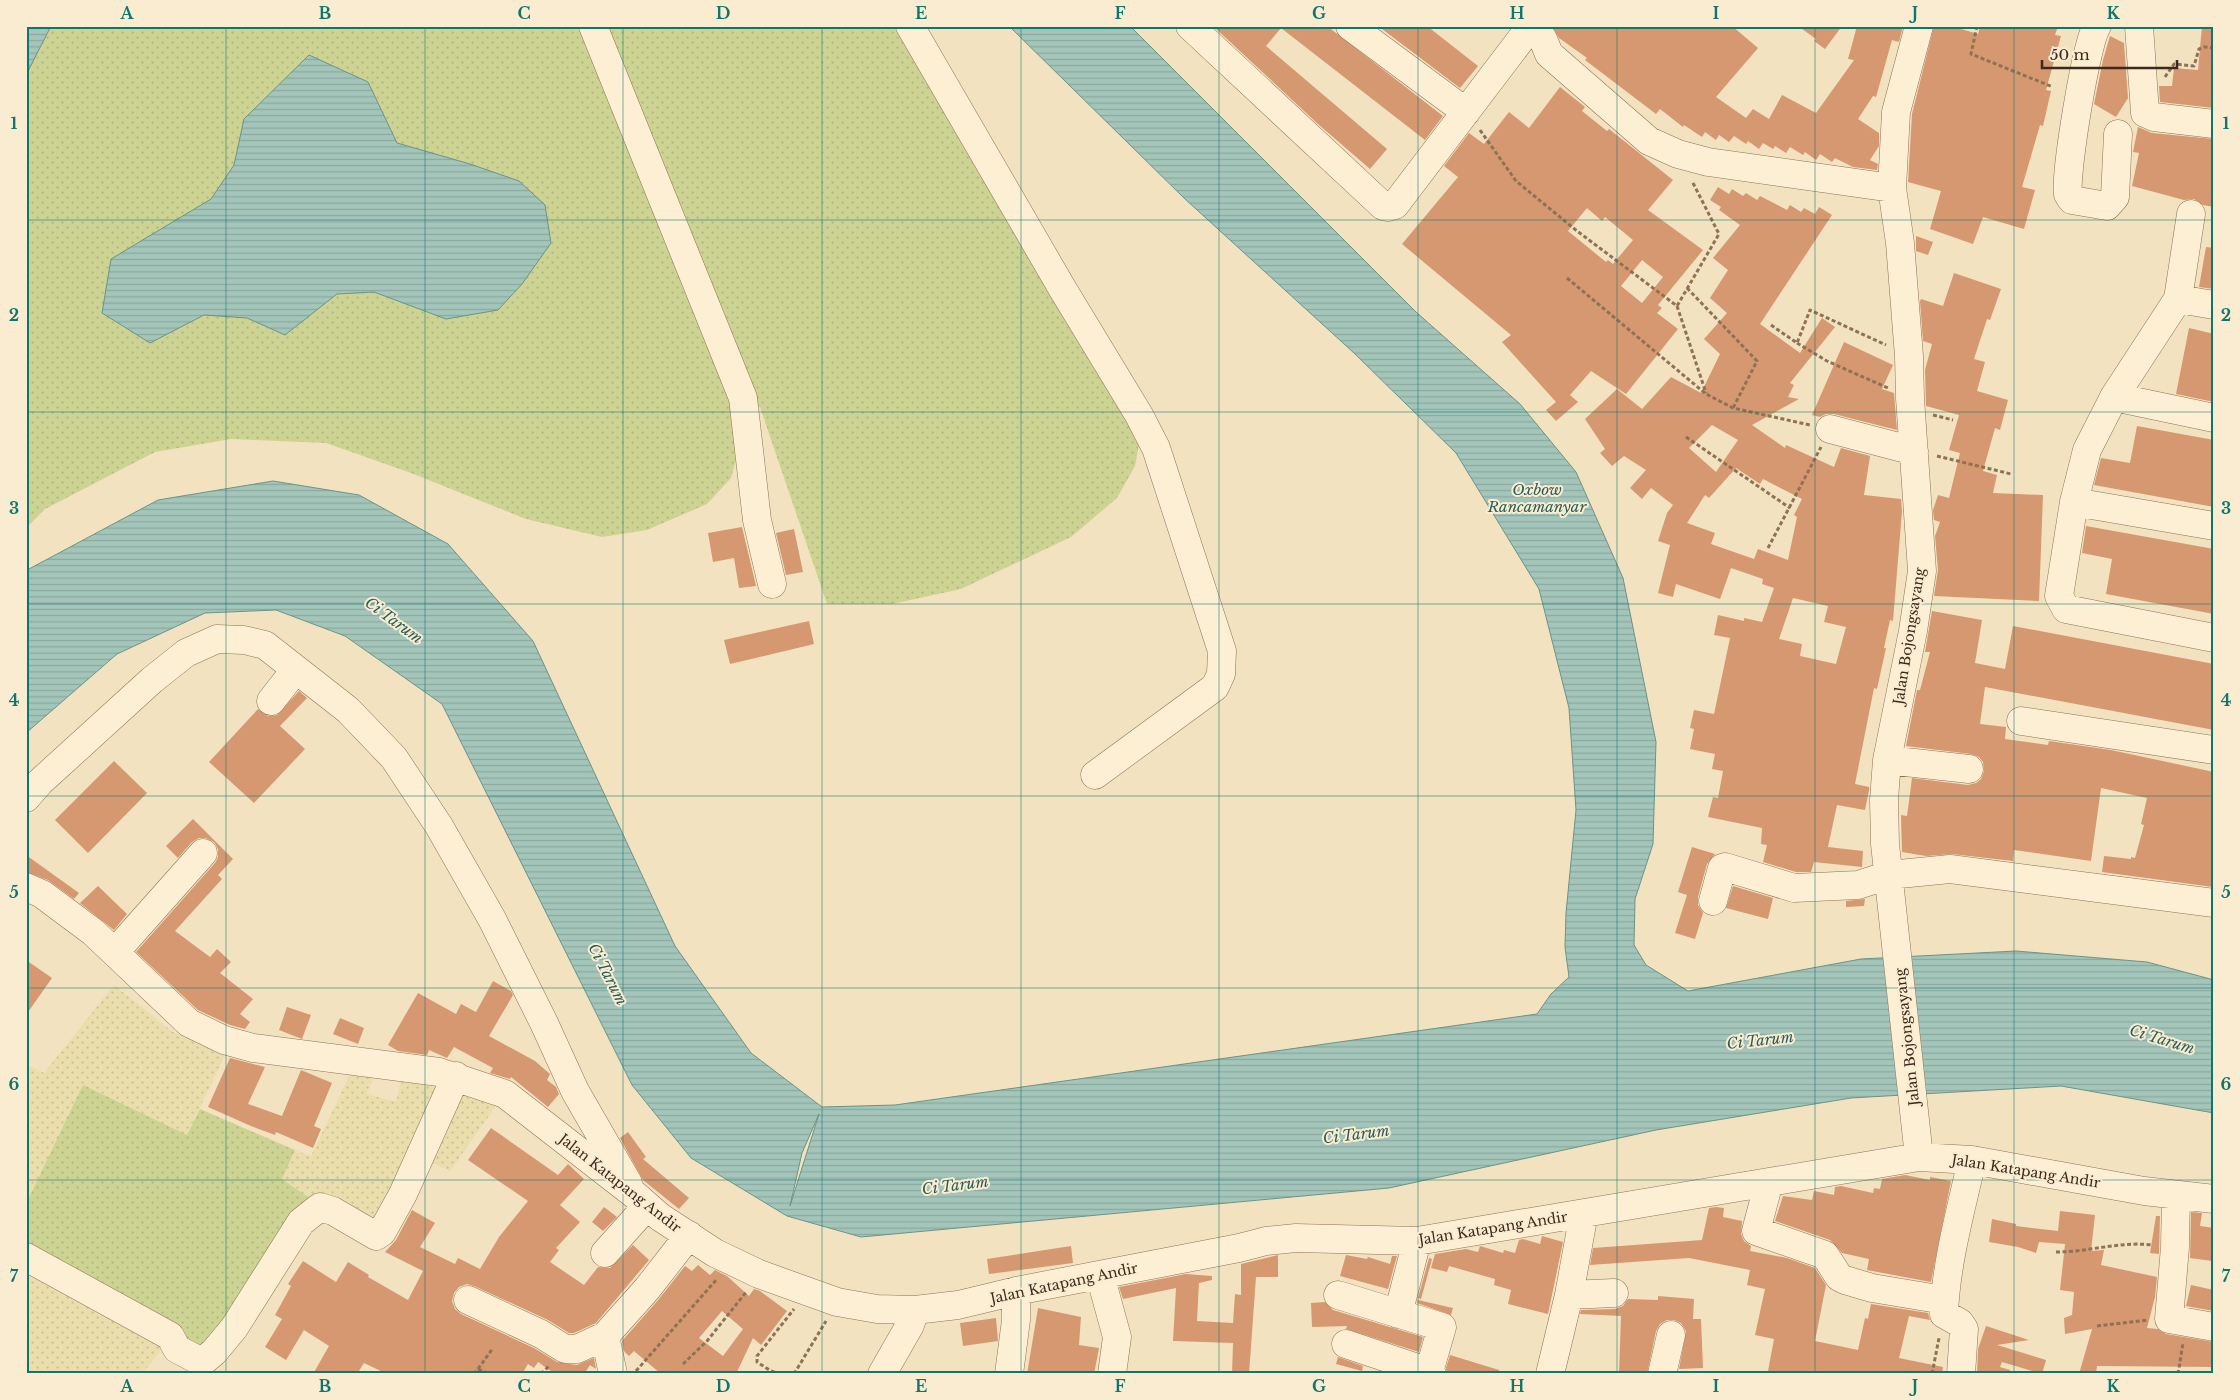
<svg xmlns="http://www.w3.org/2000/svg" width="2240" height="1400" font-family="'Libre Baskerville',serif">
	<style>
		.farmland { fill: url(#farmland-dots) }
		.grass { fill: url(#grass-dots) }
		.water { fill: url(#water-rules); stroke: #699488; fill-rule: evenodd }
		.building { fill: #d69871; fill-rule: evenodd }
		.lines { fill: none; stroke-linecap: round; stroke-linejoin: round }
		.minor-casing { stroke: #8f7255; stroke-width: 29 }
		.path { stroke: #8f7255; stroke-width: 3; stroke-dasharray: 4 2.5; stroke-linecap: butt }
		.minor { stroke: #fdefd4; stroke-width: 28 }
		.grid { fill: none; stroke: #0f766e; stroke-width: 1; stroke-opacity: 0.55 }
		.labels { text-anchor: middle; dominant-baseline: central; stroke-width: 4; stroke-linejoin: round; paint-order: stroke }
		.street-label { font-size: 14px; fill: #3c2a1c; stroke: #f9ecd1 }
		.water-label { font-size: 15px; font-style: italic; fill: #295e59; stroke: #f9ecd1 }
		.neatline { fill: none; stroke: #0f766e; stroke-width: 2 }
		.grid-label { font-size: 16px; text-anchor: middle; font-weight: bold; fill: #0f766e }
	</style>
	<defs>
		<pattern id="farmland-dots" width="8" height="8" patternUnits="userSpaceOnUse" patternTransform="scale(1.25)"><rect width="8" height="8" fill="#eadeac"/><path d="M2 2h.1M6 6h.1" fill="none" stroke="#cabf93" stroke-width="1.8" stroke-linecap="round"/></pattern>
		<pattern id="grass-dots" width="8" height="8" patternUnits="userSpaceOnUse" patternTransform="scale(1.25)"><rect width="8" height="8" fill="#cdd392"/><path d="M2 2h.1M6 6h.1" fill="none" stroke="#b1b57d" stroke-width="1.8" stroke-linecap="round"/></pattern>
		<pattern id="water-rules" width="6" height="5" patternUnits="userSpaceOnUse" patternTransform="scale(1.25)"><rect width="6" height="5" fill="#a3c5ba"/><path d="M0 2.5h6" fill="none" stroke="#8da99f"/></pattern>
	</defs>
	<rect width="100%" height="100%" fill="#f3e2c0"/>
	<path class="farmland" d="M114 985 173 1032 225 1055 187 1135 26 1204V1064L44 1073Z
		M352 1070 374 1076 367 1094 396 1102 402 1077 496 1106 450 1171 414 1155 374 1219 308 1197 282 1179 295 1150 311 1156Z
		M26 1263 166 1344 142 1374H26Z"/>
	<path class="grass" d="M26 26H907L1140 439 1135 466 1117 498 1071 537 961 589 892 604H827L760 407 750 409 731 478 707 504 647 530 602 537 526 519 411 473 326 443 231 439 155 452 45 509 26 528Z
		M83 1085 187 1135 200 1109 295 1150 282 1179 308 1197 230 1326 204 1355 26 1263V1204Z"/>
	<path class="water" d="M26 26H51L26 75Z
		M1009 26H1130L1416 312 1520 404 1576 472 1623 578 1656 742 1653 844 1635 899 1634 945 1646 965 1688 991 1861 959 2016 951 2147 962 2214 980V1113L2061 1086 1851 1098 1656 1130 1389 1188 861 1237 787 1216 691 1158 632 1085 442 704 345 636 276 610 205 613 117 654 26 733V571L29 569 158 500 273 481 359 495 448 544 533 641 675 946 751 1053 822 1107 895 1105 1537 1014 1551 994 1569 977 1565 947 1566 913 1576 810 1569 708 1539 589 1456 453 1354 353 1185 199ZM819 1114 790 1206 802 1153Z
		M309 55 368 82 397 143 470 164 519 181 545 205 551 243 522 284 498 310 446 319 374 292 337 294 285 335 247 318 204 315 150 343 102 313 111 259 211 199 234 165 244 119Z"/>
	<path class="building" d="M1213 26H1327L1443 116 1425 140 1281 28 1266 46 1387 149 1370 169 1318 124Z
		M1378 26H1427L1478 66 1460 88Z
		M1552 26H1732L1758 48 1716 97 1746 118 1753 109 1769 119 1782 95 1816 113 1854 60 1848 59 1857 26H1903L1899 42 1892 40 1876 97 1873 96 1858 119 1879 133V146L1870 160 1878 164 1877 170 1853 167 1835 158 1832 162 1820 154 1816 160 1805 152 1803 155 1790 147 1786 153 1775 146 1773 149 1763 143 1759 149 1748 141 1746 144 1734 136 1729 142 1719 135 1716 140 1705 132 1702 137 1684 125 1683 127 1660 109 1656 114 1585 60 1587 58 1559 38Z
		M1798 26H1842L1825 49 1814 41 1816 39Z
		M1934 26H1951L1978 34 1980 26H2058L2055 35 2061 36 2046 90 2051 91 2043 126 2040 125 2022 187 2035 190 2024 229 1983 217 1973 244 1930 229 1941 191 1908 182 1912 114Z
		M2202 26H2214V108L2160 102 2159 86H2172L2174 68 2198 70Z
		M2110 36 2124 43 2128 98 2116 117 2094 104 2103 60Z
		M1560 87 1585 107 1582 111 1607 131 1609 129 1673 180 1648 210 1703 250 1658 305 1662 308 1657 313 1678 329 1626 394 1591 371 1570 395 1578 402 1556 421 1546 410 1556 402 1502 342 1511 335 1402 244 1458 177 1444 166 1469 133 1484 144 1509 112 1529 128ZM1587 208 1602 221 1605 217 1633 240 1613 264 1608 260 1606 262 1568 231ZM1642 260 1663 277 1642 303 1621 286Z
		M2138 127 2152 133 2214 139V207L2203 205 2194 199 2184 200 2132 186 2139 153 2133 152Z
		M1718 187 1729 194 1732 189 1743 196 1746 193 1757 200 1760 196 1787 210 1790 205 1801 212 1804 208 1815 214 1819 207 1832 215 1760 324 1800 353 1822 318 1835 327 1790 383 1794 385 1788 397 1799 399 1752 425 1785 448 1786 445 1834 467 1841 448 1870 456 1864 495 1901 499 1902 511 1893 621 1890 620 1884 648H1886L1877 689 1874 688 1855 784 1869 787V790L1865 810 1837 805 1828 847 1863 851 1862 867 1814 862 1811 872H1796L1763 862 1767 845 1761 844 1762 828 1708 817 1713 797 1718 798 1723 771 1712 769 1715 754 1690 749 1694 729 1690 728 1694 710 1714 714 1730 638 1714 635 1718 615 1744 621V618L1762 622 1774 588 1762 584 1763 579 1731 568 1720 599 1676 584 1673 597 1658 593 1670 545 1658 541 1667 513 1673 505 1651 488 1642 499 1630 488 1646 470 1624 456 1612 466 1600 453 1605 449 1585 419 1617 389 1642 409 1671 377 1701 393 1720 354 1704 339 1727 313 1710 298 1728 270 1713 258 1740 225 1719 210 1721 207 1710 200ZM1712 425 1738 440 1716 472 1689 448ZM1736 468 1760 484 1763 479 1802 499 1794 515 1797 517 1788 560 1758 549 1754 559 1711 544 1715 533 1687 523 1705 495 1709 498ZM1793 598 1828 606 1824 622 1846 627 1836 664 1800 656 1802 644 1779 639Z
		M1916 236 1933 242 1928 255 1916 251Z
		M2206 247 2214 248V289L2199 287Z
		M1954 273 2001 289 1990 320 1987 319 1974 359 1985 362 1977 391 2008 400 2000 430 1995 428 1983 471 1997 475 1993 493 2043 495 2039 601 1934 596 1938 570 1935 536 1940 522 1934 520 1933 510 1938 495 1949 498 1960 453 1949 450 1959 415 1926 406 1925 370 1932 344 1923 341 1920 301 1921 299 1943 306Z
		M2189 328 2214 334V402L2176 394Z
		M1844 342 1893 365 1882 389 1894 393 1897 430 1834 414H1826L1820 417 1812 415Z
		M2137 426 2214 440V507L2094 485 2101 458 2130 463Z
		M2086 526 2214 549V614L2106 594 2112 559 2082 553Z
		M742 527 756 586 739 588 734 558 713 562 708 533Z
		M794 529 803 572 786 575 776 533Z
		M1932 611 1982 620 1975 663 2005 669 2013 626 2214 664V730L1985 687 1980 724 2006 727 2005 739 2048 745 2049 741 2111 750 2214 772 2213 887 2102 872 2104 856 2131 859V857L2135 858 2144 825 2141 824 2147 798 2101 788 2091 861 2014 850 2013 861 1952 854 1926 856 1902 852 1901 815 1907 816 1912 778 1968 785 1976 783 1981 779 1984 771 1983 762 1979 757 1971 754 1906 746 1917 690H1920L1930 652H1925Z
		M809 621 814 644 730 664 724 640Z
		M299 691 307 698 280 726 305 749 254 803 209 762 258 709 268 716 277 715Z
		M114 761 147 793 88 853 55 820Z
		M193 819 233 859 218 875 222 879 175 931 210 957 217 949 231 962 220 973 253 999 240 1014 250 1022 245 1029 230 1025 198 1010 136 952 215 863 218 857V849L214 842 206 838H199L192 842 178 858 166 846Z
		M1692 847 1715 854 1707 864 1698 897V905L1703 913 1695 939 1675 933 1687 895 1678 892Z
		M26 855 79 893 74 899 48 880 26 872Z
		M98 886 127 914 114 930 80 903Z
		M1733 886 1773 898 1768 919 1726 908Z
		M1865 899 1864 906 1846 907V901Z
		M26 960 52 978 26 1015Z
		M493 981 511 991 513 995 489 1036 535 1061 550 1074 547 1080 556 1087 559 1094 548 1107 511 1077 510 1079 490 1073 493 1068 454 1047 447 1058 429 1050 427 1055 398 1051 388 1045 418 993 456 1014 461 1004 476 1012Z
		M287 1007 311 1015 302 1039 279 1030Z
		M340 1018 364 1028 358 1044 333 1034Z
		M230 1058 265 1067 248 1104 282 1116 301 1070 332 1083 314 1126 321 1129 313 1148 276 1132 275 1135 251 1126 208 1107Z
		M491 1128 558 1175 568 1164 584 1179 560 1205 580 1222 556 1248 559 1250 550 1262 584 1285 598 1267 610 1268 633 1245 649 1260 596 1323 574 1333H569L548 1320 474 1286 467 1284 459 1287 454 1293 452 1301 455 1309 461 1314 534 1348 557 1362 577 1365 594 1358 596 1369 590 1365 584 1374H555L538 1362 534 1368 528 1364 522 1374H387L364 1363 357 1374H313L329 1346 304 1330 286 1360 265 1347 282 1319 275 1315 291 1286 288 1284 303 1261 336 1282 348 1262 369 1275 368 1277 408 1300 423 1271 385 1252 396 1240 412 1210 435 1223 420 1247 455 1264 458 1258 480 1269 499 1237 528 1201 468 1160Z
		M628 1132 646 1157 643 1159 689 1198 679 1209 643 1180 620 1138Z
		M1905 1175 1930 1180V1177L1951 1181 1931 1282 1867 1270 1869 1259 1842 1253 1830 1240 1775 1221 1783 1196 1812 1200 1814 1191 1834 1195 1835 1187 1841 1186 1873 1193 1874 1188 1880 1189 1882 1179Z
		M604 1207 617 1217 603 1231 592 1222Z
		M1716 1207 1724 1208 1723 1217 1742 1221 1741 1234 1744 1241 1751 1246 1750 1251 1787 1258 1815 1268 1826 1285 1815 1341 1858 1350 1865 1318 1868 1319 1871 1304 1928 1313 1930 1320 1909 1316 1899 1358 1943 1367 1942 1374H1783L1768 1371 1774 1339 1755 1335 1765 1289 1747 1285 1750 1270 1689 1258 1590 1265 1593 1248 1702 1240 1709 1208Z
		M2060 1211 2095 1215 2091 1251 2104 1250 2101 1265 2157 1277 2155 1297 2147 1328 2158 1329 2166 1334 2214 1342V1367L2097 1366 2096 1374H2079L2092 1329 2065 1334 2064 1318 2072 1315 2074 1292 2060 1290 2065 1244 2039 1242 2036 1253 2018 1247 1989 1242 1992 1219 2016 1224V1226L2058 1231Z
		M2191 1212 2202 1213 2200 1226 2214 1228 2212 1261 2190 1258Z
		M2156 1216H2160L2159 1254 2150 1253Z
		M1542 1236 1563 1242 1548 1314 1508 1304 1511 1290 1494 1285 1495 1279 1449 1266 1447 1272 1431 1268 1435 1254 1466 1249 1478 1252 1480 1246 1503 1253 1504 1250 1515 1253 1519 1240 1523 1239 1540 1244Z
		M1071 1246 1073 1263 989 1274 987 1259Z
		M1278 1255V1277H1256L1249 1374H1232L1233 1343 1173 1341 1176 1288 1123 1299 1119 1287 1186 1274 1212 1276V1280L1199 1283 1197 1321 1233 1323 1235 1294 1241 1295V1264Z
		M1346 1255 1367 1259 1368 1257 1390 1264 1392 1256H1397L1388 1289 1340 1276Z
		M1429 1258 1432 1259 1421 1299 1418 1298Z
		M698 1265 710 1275 715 1270 727 1276 749 1296 754 1289 760 1291 787 1311 761 1345 753 1338 736 1374H661L634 1351 629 1356 624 1351 622 1341 659 1299 685 1266 692 1271ZM722 1311 743 1329 723 1356 699 1338Z
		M2191 1285 2214 1290V1311L2186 1306Z
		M1658 1296 1694 1299 1693 1319H1701L1703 1368 1679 1369 1686 1331 1681 1323 1674 1320H1667L1660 1324 1656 1331 1647 1374H1619L1621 1316 1580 1314 1581 1310 1615 1309 1623 1306 1628 1299 1658 1300Z
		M1418 1300 1453 1308 1451 1315 1417 1303Z
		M1325 1302 1333 1310 1423 1337 1419 1352 1346 1329 1347 1326 1312 1327 1311 1303Z
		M1038 1308 1081 1317 1079 1345 1099 1348 1094 1374H1027Z
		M996 1318 998 1341 963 1346 960 1323Z
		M1986 1326 2029 1340 1997 1345 2046 1360 2042 1374 2002 1362 2000 1367 2010 1370V1374H1977L1978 1349Z
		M1450 1355 1499 1370V1374H1447L1446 1368Z
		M1338 1357 1363 1366 1362 1371 1336 1364Z"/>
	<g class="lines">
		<defs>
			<path id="minor" d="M593 26 743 398 757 520 772 584
				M910 26 1062 288 1139 415 1156 448 1222 651 1221 674 1215 687 1095 775
				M1190 26 1383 206 1388 207 1395 205 1531 26
				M1350 26 1466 112
				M2097 26C2086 42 2065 174 2068 194 2069 196 2070 198 2072 200L2107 206 2115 197 2118 134
				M2139 26 2145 113 2154 117 2214 124
				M1529 29 1543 39 1549 54 1649 141 1678 154 1708 162 1892 188
				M2191 214 2178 299 2114 397 2087 450 2074 502 2059 596 2066 609 2214 638
				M2178 299 2214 305
				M2114 397 2214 418
				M1830 429 1914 451
				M2074 502 2214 526
				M271 701 289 678 298 671
				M2021 721 2214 750
				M1887 760 1969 769
				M26 798 40 782 152 680 186 653 217 639 244 640 265 645 348 710 394 758 439 826 492 919 544 1023 575 1091 628 1183
				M26 887 42 894 93 932 189 1023 224 1040 253 1048 439 1072 505 1094 635 1195 660 1217 715 1253 759 1274 837 1302 877 1309 915 1310 958 1305 1016 1291 1239 1248 1266 1241 1296 1238 1417 1241 1919 1157 1972 1160 2144 1191 2214 1199
				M1713 901 1722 868 1725 867 1794 888 1858 885 1889 875 1950 869 2214 903
				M115 952 203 853
				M1919 1157 1885 844 1884 800 1887 760 1913 631 1922 571 1910 398 1909 356 1900 243 1892 188 1896 112 1919 26
				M1769 1182 1756 1231 1825 1255 1839 1277 1845 1280 1872 1288 1944 1300
				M2176 1195 2175 1247 2169 1319 2214 1327
				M605 1253 647 1206
				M26 1257 170 1336 177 1349 202 1362 214 1352 234 1328 301 1222 320 1207 333 1211 376 1236 382 1232 403 1194 456 1076
				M1100 1275 1117 1337 1112 1374
				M1338 1295 1442 1327 1429 1372 1432 1374
				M1569 1295 1614 1293
				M468 1300 541 1334 565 1349H577L605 1336 647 1289 689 1235
				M1398 1314 1417 1241
				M605 1336 613 1374
				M1346 1344 1429 1372
				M882 1374 910 1325 915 1310
				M1009 1374 1016 1320V1291
				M1550 1374 1569 1295 1584 1213
				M1662 1374 1671 1335
				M1961 1374 1964 1329 1960 1323 1944 1314C1946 1262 1961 1210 1972 1160"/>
		</defs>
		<use href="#minor" class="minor-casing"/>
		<path class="path" d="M1977 26 1971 54 2053 87
			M2165 77 2174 64 2194 66 2199 49 2204 47 2214 48
			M1480 130 1516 181 1577 231 1677 306 1719 234 1692 181
			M1567 278 1706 394 1733 408 1810 425
			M1687 288 1757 361 1733 408
			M1677 306 1706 393
			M1771 325 1797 343 1810 310 1886 345
			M1797 343 1827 361 1888 388
			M1933 415 1953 420
			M1686 437 1790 508
			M1937 456 2011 474
			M1768 548 1821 447
			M2056 1252C2089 1252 2120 1241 2152 1245
			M2097 1326 2148 1320
			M683 1364 707 1341 747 1291
			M478 1369 493 1348
			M636 1371 717 1279
			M474 1374 478 1369 489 1374
			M541 1374 549 1366
			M781 1374 771 1371 757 1362V1356L794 1309
			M794 1374 826 1321
			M1932 1374 1939 1338
			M2178 1374 2183 1343"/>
		<use href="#minor" class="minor"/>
	</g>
	<path class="grid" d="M226 26V1374M425 26V1374M623 26V1374M822 26V1374M1021 26V1374M1219 26V1374M1418 26V1374M1617 26V1374M1815 26V1374M2014 26V1374M26 220H2214M26 412H2214M26 604H2214M26 796H2214M26 988H2214M26 1180H2214"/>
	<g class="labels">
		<g class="street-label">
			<text transform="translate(1909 636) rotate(-81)">Jalan Bojongsayang</text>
			<text transform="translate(1907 1037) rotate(-96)">Jalan Bojongsayang</text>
			<text transform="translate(2026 1171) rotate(9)">Jalan Katapang Andir</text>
			<text transform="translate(620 1183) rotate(38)">Jalan Katapang Andir</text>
			<text transform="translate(1493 1228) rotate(-9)">Jalan Katapang Andir</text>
			<text transform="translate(1064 1283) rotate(-12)">Jalan Katapang Andir</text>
		</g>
		<g class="water-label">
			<text x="1537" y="489">Oxbow<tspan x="1537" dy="17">Rancamanyar</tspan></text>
			<text transform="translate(394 620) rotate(36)">Ci Tarum</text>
			<text transform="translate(608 974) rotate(63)">Ci Tarum</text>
			<text transform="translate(2162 1039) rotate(17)">Ci Tarum</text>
			<text transform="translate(1760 1040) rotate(-6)">Ci Tarum</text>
			<text transform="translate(1356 1134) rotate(-7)">Ci Tarum</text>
			<text transform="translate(955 1185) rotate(-7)">Ci Tarum</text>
		</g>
	</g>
	<rect width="2240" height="1400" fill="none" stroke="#f9ecd1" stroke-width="55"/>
	<path d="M2042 60v8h135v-8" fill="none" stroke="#3c2a1c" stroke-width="2.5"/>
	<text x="2050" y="60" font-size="15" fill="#3c2a1c" stroke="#f9ecd1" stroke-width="4" paint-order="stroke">50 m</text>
	<rect x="28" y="28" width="2184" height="1344" class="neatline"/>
	<g class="grid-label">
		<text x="127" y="19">A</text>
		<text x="325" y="19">B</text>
		<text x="524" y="19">C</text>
		<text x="723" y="19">D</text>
		<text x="921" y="19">E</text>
		<text x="1120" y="19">F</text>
		<text x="1319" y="19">G</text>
		<text x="1517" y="19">H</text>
		<text x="1716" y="19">I</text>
		<text x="1915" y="19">J</text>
		<text x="2113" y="19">K</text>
		<text x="14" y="129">1</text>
		<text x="2226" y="129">1</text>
		<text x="14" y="321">2</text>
		<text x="2226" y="321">2</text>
		<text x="14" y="514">3</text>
		<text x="2226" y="514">3</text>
		<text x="14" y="706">4</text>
		<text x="2226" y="706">4</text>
		<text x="14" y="898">5</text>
		<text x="2226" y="898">5</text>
		<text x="14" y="1090">6</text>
		<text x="2226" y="1090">6</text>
		<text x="14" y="1282">7</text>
		<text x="2226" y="1282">7</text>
		<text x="127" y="1392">A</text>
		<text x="325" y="1392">B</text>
		<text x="524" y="1392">C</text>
		<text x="723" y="1392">D</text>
		<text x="921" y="1392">E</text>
		<text x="1120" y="1392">F</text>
		<text x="1319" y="1392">G</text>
		<text x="1517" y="1392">H</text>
		<text x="1716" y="1392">I</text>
		<text x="1915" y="1392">J</text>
		<text x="2113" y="1392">K</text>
	</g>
</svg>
